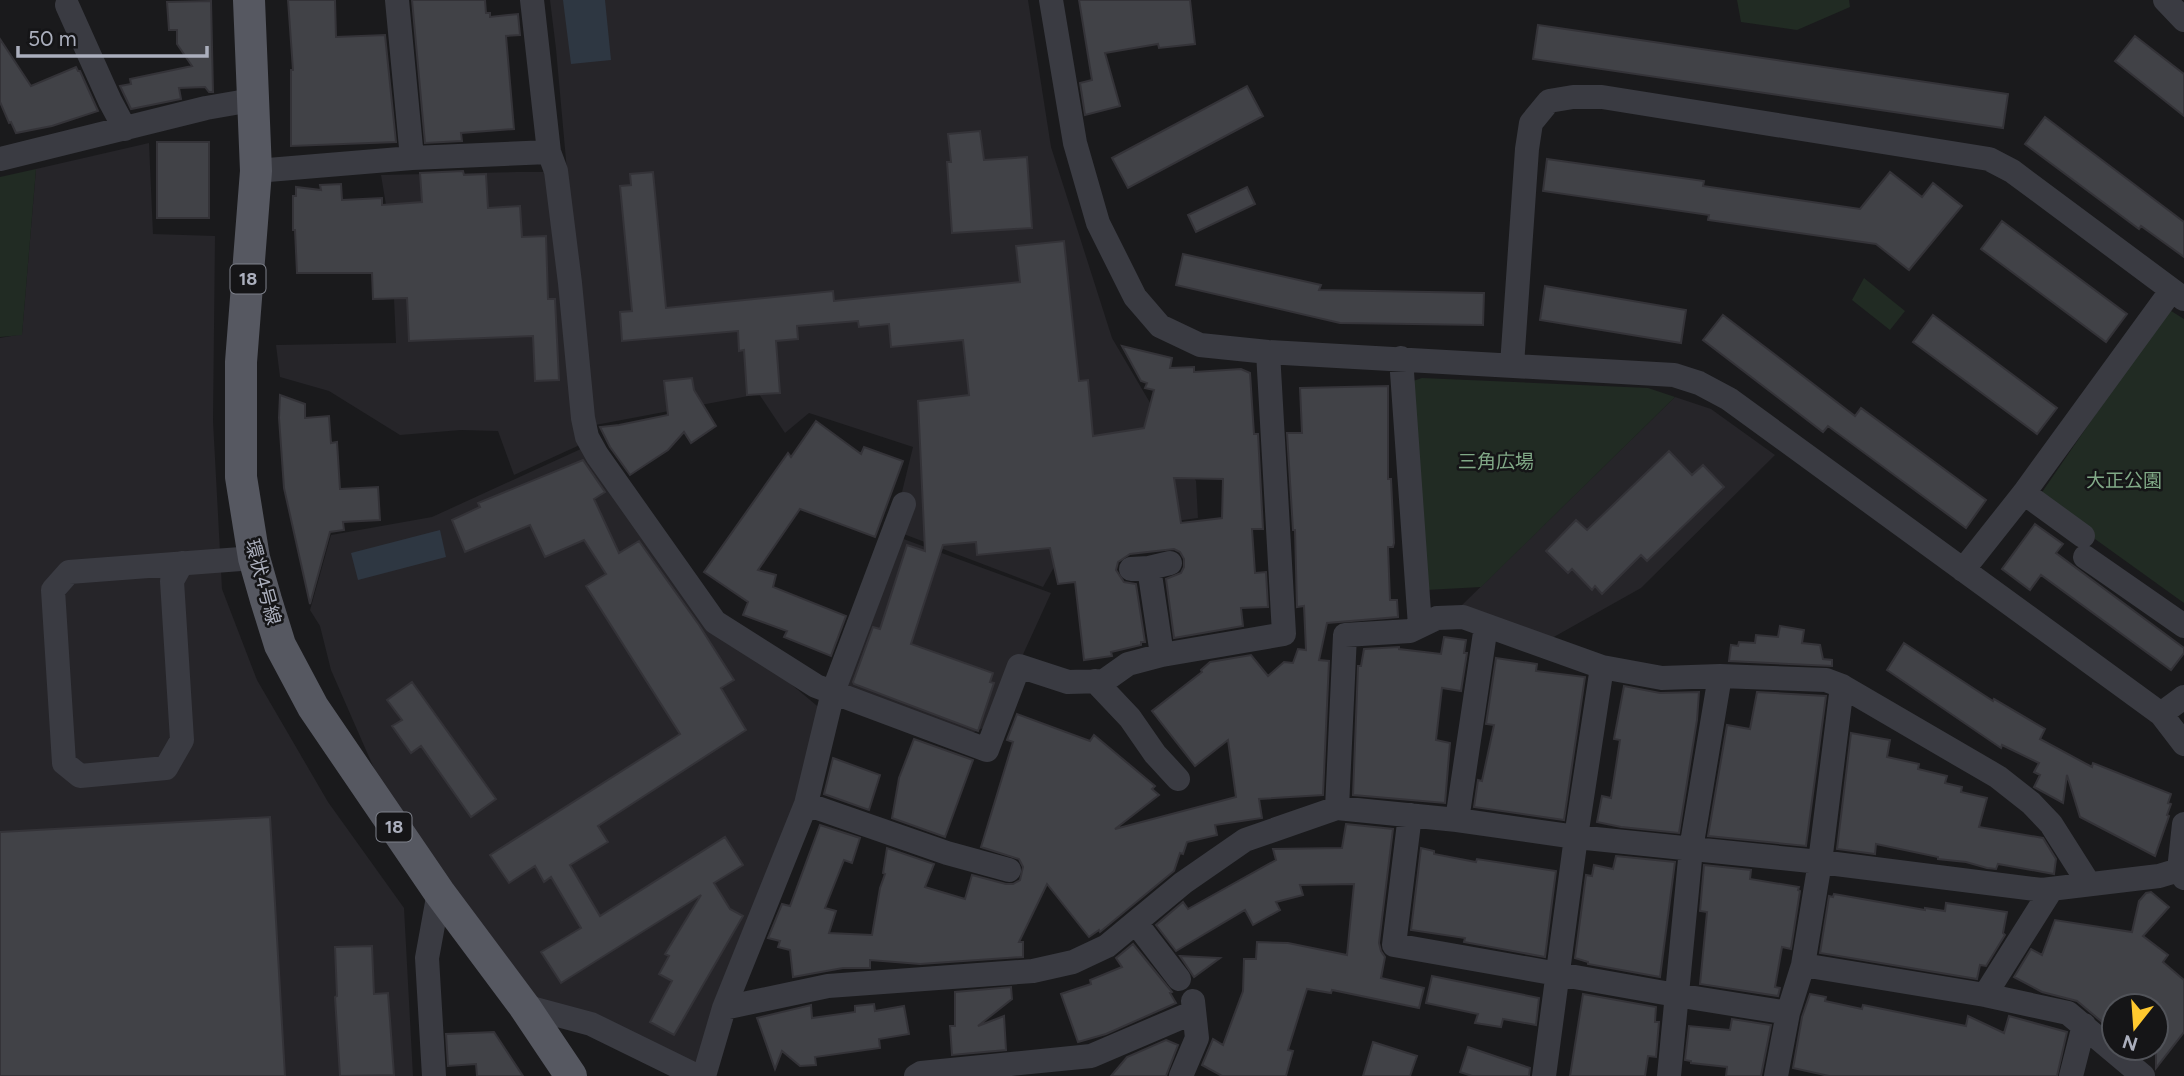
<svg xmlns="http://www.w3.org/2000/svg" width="2184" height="1076" font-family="Figtree,'Noto Sans JP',sans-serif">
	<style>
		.built { fill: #262529 }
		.green { fill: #212b23 }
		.water { fill: #2e3742 }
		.building { fill: #414247; stroke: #343338; stroke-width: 2; fill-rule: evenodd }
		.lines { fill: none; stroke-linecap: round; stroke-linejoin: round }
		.minor { stroke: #3a3b42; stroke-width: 24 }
		.major { stroke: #565861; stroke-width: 32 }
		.labels { text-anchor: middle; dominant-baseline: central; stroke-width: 5; stroke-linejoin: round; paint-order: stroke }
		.shield { fill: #151517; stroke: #7e818b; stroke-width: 2 }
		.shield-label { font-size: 18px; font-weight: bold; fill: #abafbd }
		.park-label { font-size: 19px; fill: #81a987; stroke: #151517 }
		.street-label { font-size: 19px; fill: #abafbd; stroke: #151517 }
	</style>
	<rect width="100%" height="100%" fill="#1a1a1c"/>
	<path class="built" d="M550 0H1028L1051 147 1112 338 1196 481 1198 518 1072 535 1043 587 901 533V496L913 447 809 413 785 433 759 394 590 426 556 49Z
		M149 143 153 234 215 236 213 421 222 589 257 680 328 802 404 908 413 1076H0V338L22 334 36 169Z
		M517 172H550L582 444 514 475 498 431 461 430 400 435 329 391 280 377 276 345 396 343 394 299 373 300 370 248 391 235 381 175Z
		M1675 397 1711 409 1775 455 1641 588 1552 638 1460 607Z
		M583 448 710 632 773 669 822 710 788 826 698 1063 685 1065 535 1001 383 789 331 670 320 626 310 610 331 535 432 517Z
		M898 537 1051 593 1020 661 983 728 972 733 842 688Z"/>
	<path class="green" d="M1737 0H1849L1850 7 1797 30 1741 22Z
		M36 169 22 335 0 337V177Z
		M1864 278 1905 311 1890 330 1852 300Z
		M2168 309 2184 319V603L2038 498Z
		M1422 378 1648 388 1675 397 1481 587 1426 590 1413 381Z"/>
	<path class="water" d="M563 0H605L611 60 571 64Z
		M440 530 446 557 358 580 351 553Z"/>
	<path class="building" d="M288 0H335L336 37 385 35 396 142 291 146V70H293Z
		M412 0H485L486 13H490V17L518 14 520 35 506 36 514 129 461 133 462 141 425 143Z
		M1079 0H1190L1195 44 1159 48 1158 44 1105 53 1120 106 1085 115 1080 83 1092 80Z
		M211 1 213 92H209L205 87 179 88 181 99 131 109 120 86 131 84 130 79 192 66 177 44V30H169L167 2Z
		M1538 25 2008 94 2003 128 1533 59Z
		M2135 36 2184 74V116L2115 61Z
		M0 39 31 86 76 67 78 71H80L98 111 52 126 16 133 11 122 9 123 0 102Z
		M1247 86 1263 116 1128 188 1112 158Z
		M2045 117 2184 222V257L2141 226 2139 229 2025 144Z
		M980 131 984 160 1027 157 1032 228 952 233 947 162H951L948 134Z
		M157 142H209V218H157Z
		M1547 159 1704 181 1703 186 1860 209 1890 172 1922 197 1933 183 1962 206 1909 270 1876 244 1708 220 1709 215 1543 191Z
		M463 171 464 175 486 174 488 208 520 206 522 237 546 236 548 299H555L559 380 535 381 533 336 409 341 407 298 373 299 372 273H297L295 230H293V196H296V187L321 190 320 185 341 184 342 200 382 198V205L422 202 420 173Z
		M653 172 666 308 833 291 834 301 1020 282 1016 246 1064 241 1079 381 1088 380 1093 436 1144 428 1154 390 1145 388 1147 383 1141 381 1122 346 1172 358 1170 368 1194 367V372L1241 369 1250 373 1254 434H1258L1263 529H1252L1255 573 1266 572 1268 607 1241 608 1243 626 1174 638 1166 579 1181 573 1184 567V559L1180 552 1174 549 1130 554 1118 562 1116 570 1124 582 1136 584 1145 642H1141V645L1111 652 1112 656 1084 660 1075 582 1058 584 1050 548 977 555 976 542 943 545 911 644 993 673 990 682 994 683 978 731 854 684 853 682 873 627 880 629 907 545 925 551 918 401 969 395 963 340 891 347 889 324 859 327 858 321 797 326 798 339 776 341 780 393 747 395 744 350 739 351 738 331 622 341 620 312 632 311 620 186 631 185 630 174ZM1174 478 1223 479 1222 518 1181 523Z
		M1247 187 1255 204 1196 232 1188 215Z
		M2002 221 2127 314 2106 342 1981 249Z
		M1183 254 1321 285 1319 290 1484 293 1483 325 1340 323 1176 285Z
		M1545 286 1686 310 1681 343 1540 320Z
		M1723 315 1855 416 1861 408 1986 500 1966 528 1828 426 1823 432 1703 340Z
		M1933 315 2057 408 2037 434 1913 342Z
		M692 378 694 390 716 426 691 443 684 432 668 450 630 475 610 447 600 427 619 425 668 415 664 381Z
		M1388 386V479H1391L1394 543 1393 547H1388L1390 600H1397L1398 617 1327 623 1319 660 1329 661 1323 795 1259 799 1262 818 1215 825 1217 835 1187 842 1183 854 1180 853 1174 871 1100 932 1099 930 1089 937 1047 884 1019 942H1023V957L920 964 870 960V968H843L793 977 790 950 778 947 780 941 768 938 782 904 790 906 820 825 860 838 852 863 844 860 825 908 836 911 829 933 872 935 880 888 885 874 883 873 887 848 934 864 925 887 965 899 972 875 1006 884H1013L1020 880 1023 867 1019 859 981 847 1013 742 1007 740 1017 714 1090 741 1094 735 1155 786 1152 789 1159 795 1115 829 1236 797 1228 740 1195 766 1152 711 1202 672 1201 670 1210 662 1251 655 1268 676 1284 662 1293 663 1298 649 1306 650 1304 606 1297 607 1295 530H1293L1287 433H1302L1300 388Z
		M280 395 305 404V418L329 416 331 443 337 442 340 489 378 487 380 520 343 522 344 530 330 532 310 604 284 488 279 418Z
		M816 421 861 454 864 447 903 461 875 537 800 509 758 570 776 575 773 587 846 616 831 656 784 637 787 631 743 615 748 602 704 572 788 453 791 457Z
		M1669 451 1692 475 1703 465 1724 487 1647 561 1641 555 1602 594 1595 586 1592 590 1572 569 1568 573 1546 551 1576 520 1587 530Z
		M583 460 605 492 594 499 619 553 639 541 699 625 734 680 721 688 746 730 598 826 608 842 570 865 600 916 725 837 743 865 714 883 730 909 743 916 674 1035 650 1022 672 981 659 974 669 956 665 954 701 895 561 983 541 952 581 928 551 877 544 882 535 866 509 883 490 855 680 734 586 586 606 574 584 540 545 557 530 525 465 552 452 520 480 507 478 503Z
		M2035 524 2063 544 2056 553 2184 648V653L2171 670 2041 575 2030 590 2002 569Z
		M1780 626 1804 630 1802 643 1820 645 1823 659 1832 660V666L1729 661 1731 645 1738 646 1739 642 1755 643 1756 635 1778 637Z
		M1444 637 1466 640 1464 653H1467L1461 691 1442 688 1436 740 1450 743 1445 803 1353 795 1358 666H1361L1364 649 1399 647V649L1441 654Z
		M1904 643 1993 701 1994 699 2045 729 2040 739 2092 767 2093 763 2171 794 2168 803 2171 804 2167 815 2169 816 2155 856 2080 817 2067 775 2063 803 2034 787 2040 775 2034 772 2039 763 2002 745 2001 748 1887 670Z
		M1496 658 1537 664 1536 671 1585 677 1564 820 1474 807 1478 780 1482 781 1494 725 1486 724Z
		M412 682 496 799 471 817 421 746 411 753 392 726 402 720 387 700Z
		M1624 686 1660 693 1699 692 1697 720 1679 833 1621 827 1597 822 1602 796 1611 798 1620 740 1614 739Z
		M1757 692 1826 696 1806 846 1708 836 1727 725 1750 729Z
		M1851 733 1890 740 1887 757 1919 764 1918 769 1947 776 1945 783 1962 787 1961 792 1987 798 1979 827 2043 838 2056 859 2054 874 1998 864 1996 869 1987 868 1966 862 1938 859V857L1876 844 1875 854 1837 849Z
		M914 739 973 760 945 837 892 818 899 778Z
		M833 758 880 775 869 810 824 794Z
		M270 817 285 1076H0V832Z
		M1346 824 1393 829 1379 943 1381 951 1385 957 1381 978 1424 988 1419 1008 1332 990 1331 993 1307 989 1288 1050 1293 1051 1286 1076H1222L1202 1065 1213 1039 1223 1045 1243 991 1244 959H1256L1257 942 1288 943 1347 955 1354 884 1300 885 1303 895 1276 902 1280 910 1253 925 1245 910 1176 951 1156 925 1183 902 1188 909 1276 860 1273 849 1342 848Z
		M1421 848 1434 851V854L1476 862 1477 859 1556 871 1545 957 1464 942 1465 938 1411 930Z
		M1616 856 1675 862 1660 977 1588 964V962L1575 958 1586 875 1592 876 1594 865 1613 869Z
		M1704 865 1751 870 1750 879 1799 887 1798 890 1800 891 1791 949 1782 947 1775 987 1780 988 1778 996 1700 984 1707 912 1700 911Z
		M2151 892 2169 907 2143 936 2168 955 2163 962 2184 980V1032L2156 1068V1006H2114V1032L2077 1001 2042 992 2014 977 2031 949 2042 955 2055 920 2132 932 2139 901 2146 893Z
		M1834 894 1925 910V908L1945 911 1946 903 2007 912 2003 933 2005 935 1986 966 1980 965 1977 979 1820 953 1829 896 1833 897Z
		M1133 944 1172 992 1170 993 1176 1003 1106 1034 1078 1042 1061 994 1091 984 1090 980 1122 967 1116 958Z
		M372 946 374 994 388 993 394 1075 340 1076 335 997 337 996 335 947Z
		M1180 956 1220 958 1194 977Z
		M1432 976 1539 998 1536 1025 1503 1019 1501 1027 1475 1023 1478 1014 1426 1003Z
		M1011 987 1012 999 978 1026 1004 1016 1006 1050 952 1055 950 1026H955V992Z
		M1583 994 1656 1007 1655 1022H1659L1656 1057 1648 1056 1645 1076H1570Z
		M1810 994 1826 997 1825 1001 1862 1009 1863 1005 1966 1026 1968 1016 2004 1033 2009 1016 2067 1032 2057 1076H1829L1793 1068 1802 1017Z
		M874 1004 875 1011 904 1006 909 1034 879 1039 880 1048 815 1057 816 1065 800 1066 782 1051 775 1069 757 1018 811 1005 812 1018 855 1012V1006Z
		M1732 1019 1771 1025 1761 1076H1726L1727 1067 1691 1063V1061L1685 1060 1689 1026 1730 1030Z
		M494 1032 523 1076H477L476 1064 448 1066 446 1034Z
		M1166 1040 1178 1045 1166 1076H1111L1127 1057Z
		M1373 1042 1417 1056 1410 1076H1363Z
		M1468 1047 1530 1068 1529 1076H1472L1460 1072Z"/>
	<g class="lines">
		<path class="minor" d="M397 0 412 158
			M532 0 549 152 556 171 570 283 583 418 587 437 597 455 715 622 816 686 987 750 1019 666 1068 682 1104 681 1128 664 1162 655 1284 634 1268 352
			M1051 0 1075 143 1098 223 1135 297 1160 326 1200 345 1268 352 1674 375 1699 383 1729 399 2161 714 2184 744
			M2165 0 2184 20
			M67 5 110 101 125 129
			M0 159 206 108 252 100
			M256 171 412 158 549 152
			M1401 358 1420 626
			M1512 365 1527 149 1531 123 1549 101 1573 97H1602L1989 159 2012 171 2184 299
			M2024 493 2083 536
			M2085 557 2184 626
			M182 563 172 581 182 740 166 768 80 776 64 763 53 590 69 572 254 558
			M1149 568 1162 655
			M1131 569 1149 568 1170 563
			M1963 570 2024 493 2171 291
			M1095 681 1130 718 1155 754 1178 779
			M2161 714 2184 697
			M806 804 947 853 1009 870
			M1337 808 1345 635 1410 631 1437 618 1463 617 1602 667 1662 678 1720 676 1826 680 1842 686 1998 777 2031 803 2051 824 2089 884
			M1410 815 1394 945 1676 995 1788 1013
			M1457 820 1486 626
			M2184 824 2179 870 2184 878
			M1136 923 1179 979
			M1803 965 1985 995 2068 1013 2143 1076
			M1985 995 2051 890
			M524 1006 591 1024 689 1072 692 1076
			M724 1008 828 986 1033 971 1073 962 1107 946 1183 883 1245 840 1337 808 1457 820 1576 837 1820 862 2042 890 2159 876 2179 870
			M434 1076 427 958 439 892
			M704 1076 724 1008 806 804 833 692 904 504
			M916 1076 921 1073 1091 1056 1194 1012
			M1181 1076 1197 1038 1193 1001
			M1544 1076 1576 837 1602 667
			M1669 1076 1691 849 1720 676
			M1776 1076 1788 1013 1803 965 1820 862 1842 686
			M2071 1076 2084 1025"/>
		<path class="major" d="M249 0 256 171 241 362V477L254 558 266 600 280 645 313 707 439 892 524 1006 571 1076"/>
	</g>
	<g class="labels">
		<g class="shield">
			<rect x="230.5" y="264.5" width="35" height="29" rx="5"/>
			<rect x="376.5" y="812.5" width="35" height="29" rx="5"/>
		</g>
		<g class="shield-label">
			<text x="248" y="279">18</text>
			<text x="394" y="827">18</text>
		</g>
		<g class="park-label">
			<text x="1496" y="461">三角広場</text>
			<text x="2124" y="480">大正公園</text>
		</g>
		<g class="street-label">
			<text transform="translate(263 582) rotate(75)">環状4号線</text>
		</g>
	</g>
	<g transform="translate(2135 1027) rotate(197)"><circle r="33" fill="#151517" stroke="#515359" stroke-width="2"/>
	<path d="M0-5L12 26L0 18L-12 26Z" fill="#ffc92f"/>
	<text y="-10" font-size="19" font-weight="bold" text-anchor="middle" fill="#abafbd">N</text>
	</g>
	<path d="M18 46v10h189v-10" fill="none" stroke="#abafbd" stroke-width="3.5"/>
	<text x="28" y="46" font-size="21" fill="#abafbd" stroke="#151517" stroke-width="5" paint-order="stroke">50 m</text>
</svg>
